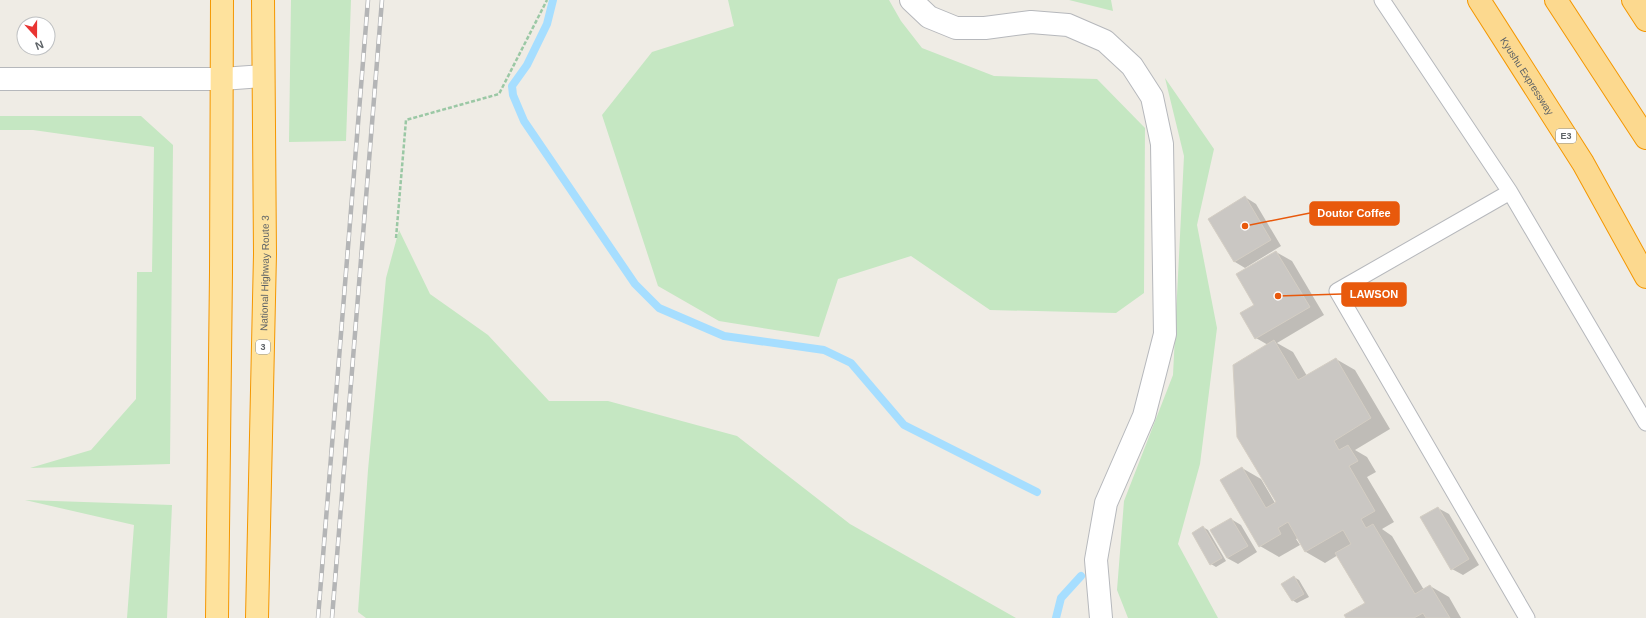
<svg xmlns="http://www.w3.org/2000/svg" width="1646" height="618" font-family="Arial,sans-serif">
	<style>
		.green { fill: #c5e7c2 }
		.shadow { fill: #0003 }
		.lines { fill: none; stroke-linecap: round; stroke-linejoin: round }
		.stream { stroke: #a6deff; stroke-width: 8 }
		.building { fill: #cac7c3; stroke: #d4cec4 }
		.service-casing { stroke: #b6b8bc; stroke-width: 17 }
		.minor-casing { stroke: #b6b8bc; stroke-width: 24 }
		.tertiary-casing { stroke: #b6b8bc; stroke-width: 24 }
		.trunk-casing { stroke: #f49701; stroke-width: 24 }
		.motorway-casing { stroke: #f49701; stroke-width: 24 }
		.path { stroke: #9bc8a5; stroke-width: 2.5; stroke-dasharray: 4 2; stroke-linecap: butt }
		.service { stroke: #fff; stroke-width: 15 }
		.minor { stroke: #fff; stroke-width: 22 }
		.tertiary { stroke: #fff; stroke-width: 22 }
		.trunk { stroke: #fee29d; stroke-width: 22 }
		.motorway { stroke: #fcd98f; stroke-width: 22 }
		.rail-casing { stroke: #b4b5b6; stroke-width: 4.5 }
		.rail { stroke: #fff; stroke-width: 3; stroke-dasharray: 9; stroke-linecap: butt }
		.labels { text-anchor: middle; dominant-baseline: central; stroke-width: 3; stroke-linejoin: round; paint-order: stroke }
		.shield { fill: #fff; stroke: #8e9194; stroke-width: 1 }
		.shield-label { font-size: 9px; font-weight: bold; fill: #5d6266 }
		.street-label { font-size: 10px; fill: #5d6266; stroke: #fff }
		.leader { fill: none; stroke: #e8590c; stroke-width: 1.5 }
		.callout-dot { fill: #e8590c; stroke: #fff; stroke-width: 1.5 }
		.callout { fill: #e8590c; stroke: #e8590c; stroke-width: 1.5 }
		.callout-label { font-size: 11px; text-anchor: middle; font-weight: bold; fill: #fff }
	</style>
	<rect width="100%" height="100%" fill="#efece5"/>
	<path class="green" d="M291 0H351L346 141 289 142Z
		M728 0H889L901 21 922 48 994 76 1097 79 1145 128 1144 293 1116 313 990 310 911 256 838 279 819 337 719 321 658 286 602 115 652 52 734 26Z
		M1069 0H1111L1113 11Z
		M1165 78 1214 149 1197 225 1217 328 1200 464 1178 544 1218 618H1128L1117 590 1124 501 1173 375 1184 156Z
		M0 116H141L173 145 170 464 30 468 91 450 136 399 137 272H152L154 147 33 130H0Z
		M399 230 430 294 488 335 549 401H608L737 436 850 524 1016 618H366L358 612 368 470 386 278Z
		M25 500 172 505 167 618H127L134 525Z"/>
	<path class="shadow" d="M1245 197 1256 204 1281 246 1245 268 1235 262 1209 219Z
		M1276 252 1292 261 1324 315 1277 343 1293 352 1307 376 1336 359 1355 370 1390 429 1355 450 1367 457 1376 472 1367 477 1394 522 1382 529 1392 536 1424 590 1430 586 1449 597 1461 618H1347L1366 603 1338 555 1325 563 1306 552 1298 538 1296 539 1300 545 1279 557 1260 546 1242 468 1261 479 1275 503 1277 502 1268 345 1256 338 1255 305Z
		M1438 508 1449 514 1479 565 1463 575 1452 569Z
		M1231 519 1241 525 1257 552 1238 564 1227 558Z
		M1203 527 1208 530 1226 561 1216 567 1211 564Z
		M1294 577 1299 580 1309 597 1297 603 1292 600Z"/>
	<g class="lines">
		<path class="stream" d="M553 0 547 24 527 65 512 86 513 95 524 121 635 284 659 308 724 336 824 350 851 363 904 425 1037 492
			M1056 618 1061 598 1081 576"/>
	</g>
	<path class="building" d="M1245 196 1271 240 1234 262 1208 219Z
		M1276 251 1310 307 1255 339 1240 313 1254 305 1236 274Z
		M1274 340 1298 380 1336 358 1371 418 1334 441 1339 450 1348 445 1358 461 1349 466 1375 511 1361 519 1366 528 1373 524 1415 594 1430 585 1450 618H1426L1423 613 1414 618H1346L1344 615 1365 603 1335 553 1351 544 1343 530 1305 552 1288 522 1278 528 1281 534 1259 547 1220 480 1242 467 1266 508 1276 502 1237 437 1233 365Z
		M1438 507 1469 559 1451 570 1420 517Z
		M1231 518 1248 546 1227 558 1210 530Z
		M1203 526 1222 558 1210 565 1192 533Z
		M1294 576 1304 594 1292 601 1281 584Z"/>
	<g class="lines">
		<defs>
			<path id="service" d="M1382 0 1510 192 1646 423
				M1510 192 1337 291 1527 618"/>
			<path id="minor" d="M911 0 929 17 956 28H985L1031 22 1068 25 1105 41 1132 66 1152 97 1162 144 1165 334 1144 416 1106 503 1096 560 1101 618"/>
			<path id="tertiary" d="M0 79H222L263 76"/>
			<g id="trunk">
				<path d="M217 618 221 272 222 0"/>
				<path id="s1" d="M257 618 265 254 263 0"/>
			</g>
			<g id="motorway">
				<path id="s2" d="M1479 0 1583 163 1646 277"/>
				<path d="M1556 0 1646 138"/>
				<path d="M1633 0 1646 20"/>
			</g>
		</defs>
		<use href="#service" class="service-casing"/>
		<use href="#minor" class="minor-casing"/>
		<use href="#tertiary" class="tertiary-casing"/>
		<use href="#trunk" class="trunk-casing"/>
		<use href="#motorway" class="motorway-casing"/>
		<path class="path" d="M396 238 406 120 499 94 547 0"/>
		<use href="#service" class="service"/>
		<use href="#minor" class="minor"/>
		<use href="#tertiary" class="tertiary"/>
		<use href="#trunk" class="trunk"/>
		<use href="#motorway" class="motorway"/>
		<defs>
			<path id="rail" d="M318 618 368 0
				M332 618 382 0"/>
		</defs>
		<use href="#rail" class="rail-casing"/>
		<use href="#rail" class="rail"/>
	</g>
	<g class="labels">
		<g class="shield">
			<rect x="1556" y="129" width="20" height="14" rx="3"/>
			<rect x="256" y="340" width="14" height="14" rx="3"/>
		</g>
		<g class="shield-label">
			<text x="1566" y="136">E3</text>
			<text x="263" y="347">3</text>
		</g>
		<g class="street-label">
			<text stroke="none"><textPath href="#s2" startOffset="90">Kyushu Expressway</textPath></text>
			<text stroke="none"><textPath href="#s1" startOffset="345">National Highway Route 3</textPath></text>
		</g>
	</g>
	<path class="leader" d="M1245 226L1310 213M1278 296L1342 294"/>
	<g class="callout-dot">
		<circle cx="1245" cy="226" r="4"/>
		<circle cx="1278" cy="296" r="4"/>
	</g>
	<g class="callout">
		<rect x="1310" y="202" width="89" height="23" rx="4"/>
		<rect x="1342" y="283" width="64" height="23" rx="4"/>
	</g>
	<g class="callout-label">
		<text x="1354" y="217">Doutor Coffee</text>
		<text x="1374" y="298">LAWSON</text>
	</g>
	<g transform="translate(36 36) rotate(159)"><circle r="19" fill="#ffffff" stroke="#bec0c2"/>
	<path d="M0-3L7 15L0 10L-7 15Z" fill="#e93432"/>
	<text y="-6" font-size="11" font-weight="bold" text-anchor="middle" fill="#5d6266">N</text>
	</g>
</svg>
